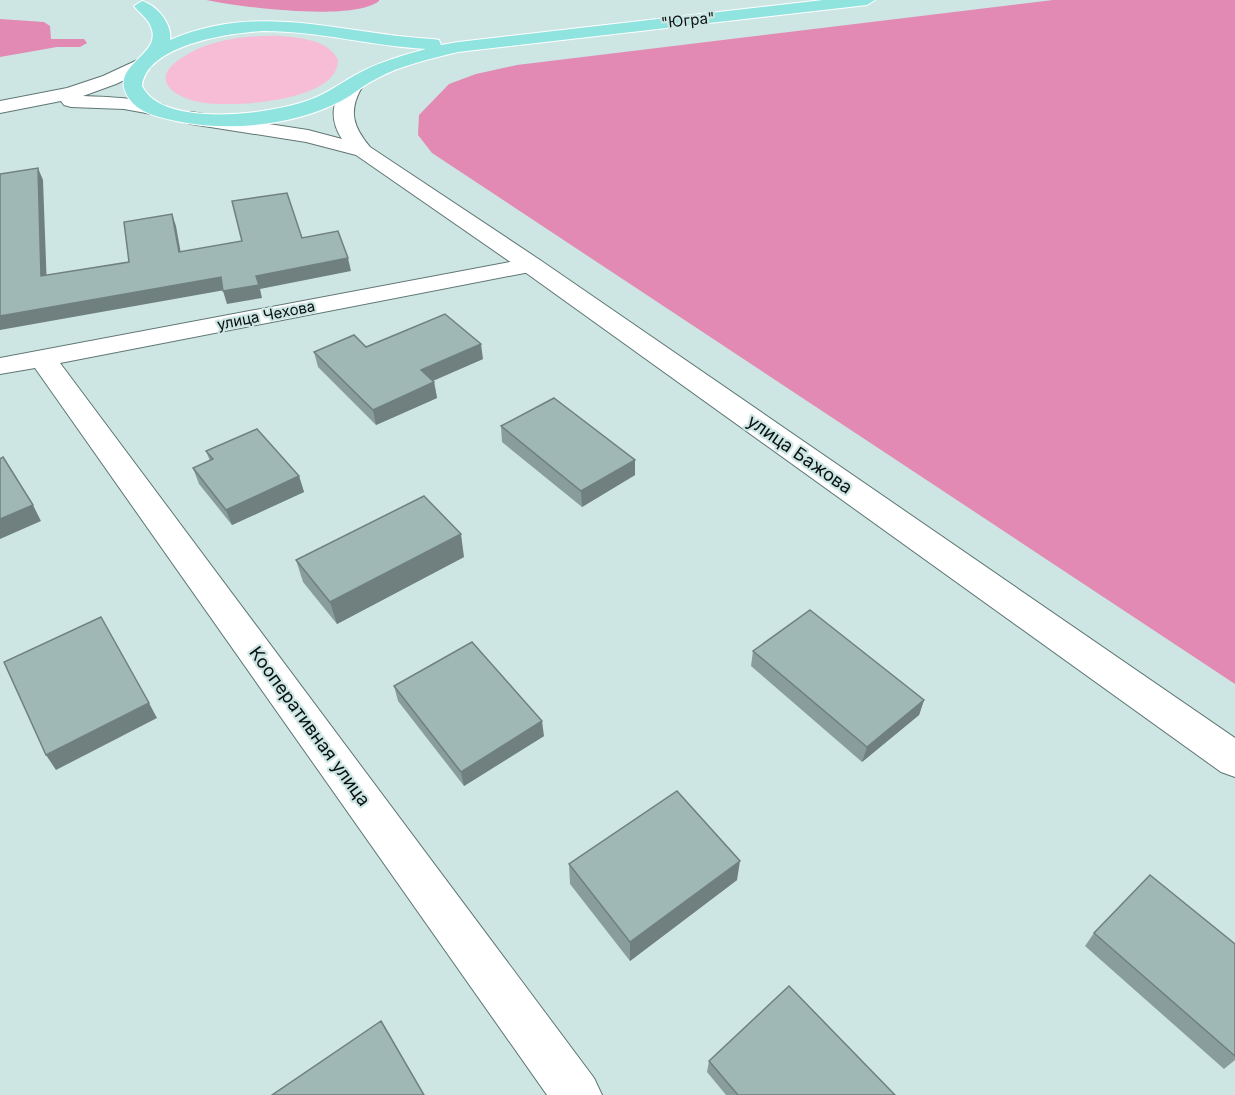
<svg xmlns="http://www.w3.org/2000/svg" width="1235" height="1095" font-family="Inter,sans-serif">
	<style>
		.green { fill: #f7bcd6 }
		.forest { fill: #e28ab3 }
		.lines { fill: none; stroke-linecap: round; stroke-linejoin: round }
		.minor-casing { stroke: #5f7674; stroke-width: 2 }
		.tertiary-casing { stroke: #5f7674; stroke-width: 2 }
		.trunk-casing { stroke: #fff; stroke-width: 2 }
		.minor { fill: #fff; fill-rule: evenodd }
		.tertiary { fill: #fff; fill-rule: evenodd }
		.trunk { fill: #90e4e0; fill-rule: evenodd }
		.wall { fill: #899d9c }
		.shaded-wall { fill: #6f807f }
		.building { fill: #9fb7b5; stroke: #6f807f; stroke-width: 1.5 }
		.labels { text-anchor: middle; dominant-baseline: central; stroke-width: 4.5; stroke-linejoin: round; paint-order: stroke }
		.far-street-label { font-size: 15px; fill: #091211; stroke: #cde6e4 }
		.street-label { font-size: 18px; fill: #091211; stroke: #cde6e4 }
	</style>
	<rect width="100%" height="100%" fill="#cde6e4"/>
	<path class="green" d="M282 36C301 38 329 40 338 60 339 103 227 108 199 102 174 97 149 80 180 59 208 39 248 35 282 36Z"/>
	<path class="forest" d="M206 0H379V1C352 22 240 7 206 0Z
		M1053 0H1235V684L432 153 418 135 419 115 449 84 476 74 517 65Z
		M0 19 44 22 50 26 51 39H84L87 43 80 47H57L0 57Z"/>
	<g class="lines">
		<defs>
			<path id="minor" d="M531 258 540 260 543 265 540 270 60 363 594 1078 602 1095H547L35 368 0 374V358Z"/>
			<path id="tertiary" d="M144 57 151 59 153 63 151 67 116 84 83 96C111 97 137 98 164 105L167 109 164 113 157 115 124 109 71 107 64 105 61 101 0 113V101L67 88 103 76Z
				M352 81 359 83 362 87C348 111 353 127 370 147L540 260 1235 738V777L1221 772 522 270 356 155 306 142 191 124 184 122 181 118 184 114 191 112 308 130 342 139C329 119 332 102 345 83Z"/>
			<path id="trunk" d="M823 0H875L867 5 458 52C430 59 401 65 376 79 363 85 353 95 341 101 293 126 228 132 176 121 158 117 138 113 128 97 108 64 163 56 151 27 148 18 139 13 134 6L142 1C157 5 173 25 170 40 260 1 342 34 433 39L439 40 441 45 458 42ZM264 31C319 31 371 46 426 49 404 55 382 61 361 72 343 81 329 93 309 100 272 114 163 129 142 86 147 44 231 33 264 31Z"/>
		</defs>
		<use href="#minor" class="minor-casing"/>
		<use href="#tertiary" class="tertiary-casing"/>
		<use href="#trunk" class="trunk-casing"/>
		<use href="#minor" class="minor"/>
		<use href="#tertiary" class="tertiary"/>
		<use href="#trunk" class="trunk"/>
	</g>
	<path class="wall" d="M366 347 483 359 433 381 434 382 437 398 376 425 318 367 314 352Z
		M501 426 635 475 582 507 502 442Z
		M206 451 299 476 304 492 232 525 199 484 193 468 210 461Z
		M464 557 337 624 303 582 296 560Z
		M753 651 924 700 919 715 862 762 751 666Z
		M394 686 544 736 464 786 398 701Z
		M569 864 737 880 630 961 570 884Z
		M1094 933 1235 944V1060L1224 1069 1085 946Z
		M709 1061 895 1095H726L707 1072Z"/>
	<path class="shaded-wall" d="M38 168 43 180 47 289 41 276Z
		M172 214 176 226 183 265 179 252Z
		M348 258 351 271 260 289 262 298 227 304 223 291 256 276Z
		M221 277 225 290 0 330V316Z
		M481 344 483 359 423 385 421 370Z
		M434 382 437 398 376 425 373 410Z
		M635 460V475L582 507 581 491Z
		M299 476 304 492 232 525 226 510Z
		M33 505 41 521 0 539V519Z
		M461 534 464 557 337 624 330 602Z
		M924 700 919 715 862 762 867 747Z
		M149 703 157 718 56 770 46 755Z
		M542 721 544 736 464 786 461 772Z
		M740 861 737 880 630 961V942Z"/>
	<path class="building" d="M38 168 41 276 129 262 124 222 172 214 179 252 242 241 232 201 287 193 302 238 338 231 348 258 256 276 259 285 223 291 221 277 0 316V174Z
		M445 314 481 344 421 370 434 382 373 410 314 352 354 335 366 347Z
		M554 398 635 460 581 491 501 426Z
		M257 429 299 476 226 510 193 468 213 459 206 451Z
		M3 457 33 505 0 519V459Z
		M424 496 461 534 330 602 296 560Z
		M810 610 924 700 867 747 753 651Z
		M101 617 149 703 46 755 4 662Z
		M472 642 542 721 461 772 394 686Z
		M677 791 740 861 630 942 569 864Z
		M1150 875 1235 944V1056L1094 933Z
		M789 986 895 1095H738L709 1061Z
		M381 1021 424 1095H272Z"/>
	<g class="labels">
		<g class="far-street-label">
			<text transform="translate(688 20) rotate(-6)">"Югра"</text>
			<text transform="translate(266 315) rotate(-11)">улица Чехова</text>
		</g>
		<g class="street-label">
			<text transform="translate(800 454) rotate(35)">улица Бажова</text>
			<text transform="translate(310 726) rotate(54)">Кооперативная улица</text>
		</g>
	</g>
</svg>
